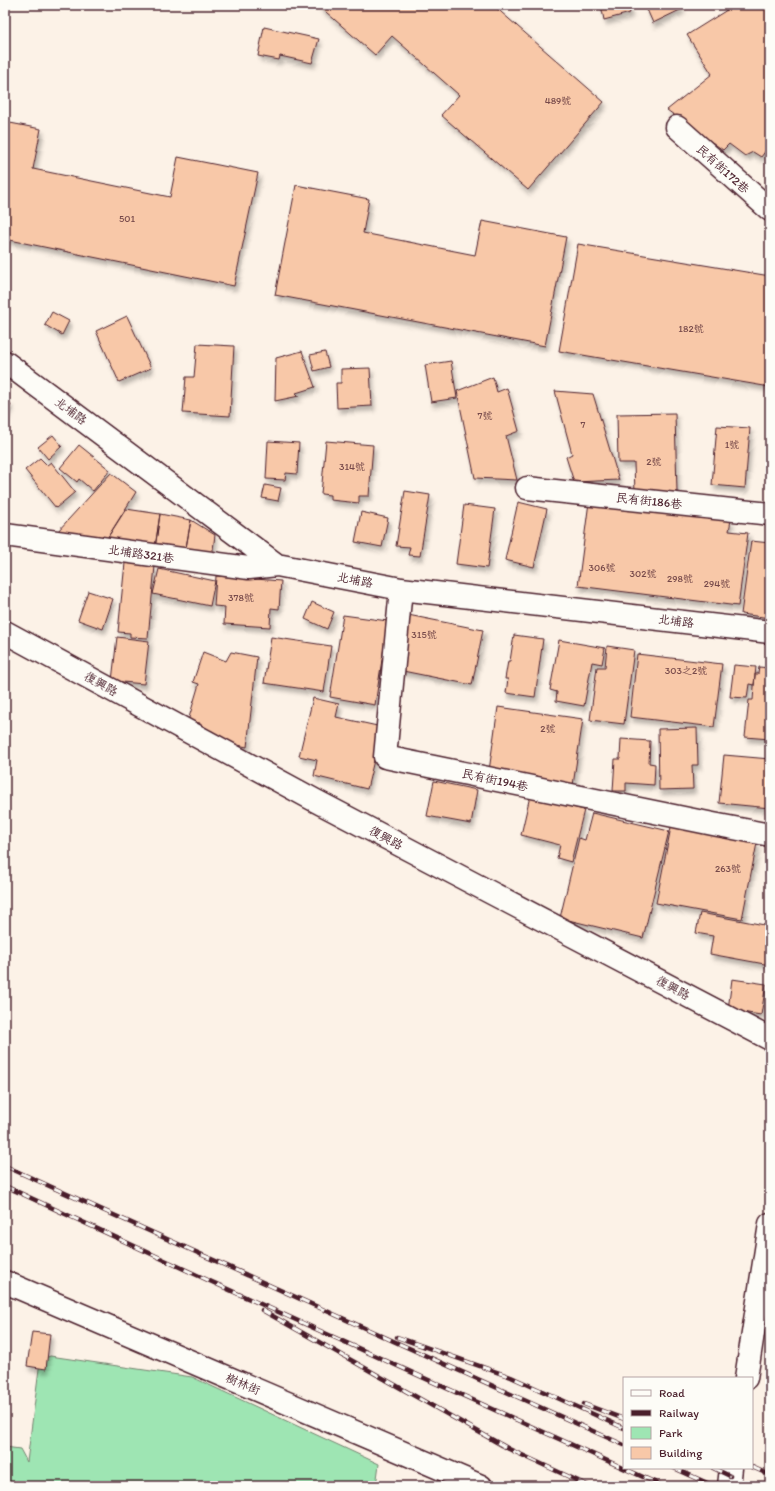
<svg xmlns="http://www.w3.org/2000/svg" width="775" height="1491" font-family="Itim,'LXGW WenKai TC',sans-serif">
	<style>
		.green { fill: #9ee5b3; stroke: #74826f }
		.building { fill: #f8c8a8; stroke: #4a1f2b; filter: url(#shadow) }
		.lines { fill: none; stroke-linecap: round; stroke-linejoin: round }
		.minor-casing { stroke: #4a1f2b; stroke-width: 25 }
		.minor { stroke: #fdfcf7; stroke-width: 22 }
		.rail-casing { stroke: #4a1f2b; stroke-width: 4.5 }
		.rail { stroke: #fdfcf7; stroke-width: 3; stroke-dasharray: 9; stroke-linecap: butt }
		.labels { text-anchor: middle; dominant-baseline: central; stroke-width: 3.5; stroke-linejoin: round; paint-order: stroke }
		.number-label { font-size: 10px; fill: #76494a }
		.street-label { font-size: 12px; fill: #4a1f2b; stroke: #fdfcf7 }
	</style>
	<defs>
		<filter id="shadow"><feDropShadow dx="2.5" dy="4.5" stdDeviation="2" flood-color="#0004"/></filter>
	</defs>
	<rect width="100%" height="100%" fill="#fcf2e7"/>
	<filter id="ink" filterUnits="userSpaceOnUse"><feTurbulence type="fractalNoise" baseFrequency=".025" numOctaves="2"/><feDisplacementMap in="SourceGraphic" scale="8" xChannelSelector="R" yChannelSelector="G"/><feConvolveMatrix kernelMatrix="1 2 1 2 8 2 1 2 1" color-interpolation-filters="sRGB"/></filter>
	<g filter="url(#ink)">
		<path class="green" d="M50 1356 192 1377 379 1464 376 1486H5V1447L20 1449 27 1462 40 1361Z"/>
		<path class="building" d="M318 5H493L604 102 528 190 441 115 459 95 392 36 375 55Z
			M601 5H628L630 13 604 20Z
			M645 5H680L682 9 653 23Z
			M729 5H770V145L761 157 753 152 745 156 729 144 723 150 667 110 712 74 687 35 730 8Z
			M264 27 319 39 312 63 280 56 279 60 258 56Z
			M5 122 41 129 33 169 170 197 178 157 258 173 234 286 5 239Z
			M296 185 369 199 363 233 475 255 482 221 566 237 545 346 275 295Z
			M578 244 770 276V387L559 351Z
			M52 312 69 321 62 335 45 325Z
			M127 316 151 368 119 382 96 331Z
			M197 344 234 346 230 416 183 413 186 377H194Z
			M302 351 315 387 296 393 299 396 275 401 276 358Z
			M325 352 329 367 314 371 310 355Z
			M451 361 457 398 431 402 425 365Z
			M370 368 372 406 337 408 336 383H341V369Z
			M493 377 497 392 507 388 519 431 506 436 517 480 475 478 457 391Z
			M555 391 593 394 619 480 574 482 566 457 572 454Z
			M5 401 11 405 5 415Z
			M675 413 677 492 635 493 634 463H618L617 414Z
			M717 426 750 428 745 488 712 485Z
			M53 435 62 446 48 459 38 447Z
			M268 441 299 443 297 474 286 473 285 480 266 479Z
			M326 441 373 445 369 496H359V503L330 500V495L321 494Z
			M79 445 110 470 93 491 79 479 77 482 60 468Z
			M40 458 47 465 51 462 75 492 56 508 25 470Z
			M111 473 136 492 106 540 57 532Z
			M265 485 281 488 278 501 262 498Z
			M405 491 430 495 420 556 408 555 410 547 396 546Z
			M518 502 547 509 534 567 505 560Z
			M589 502 731 520 729 531 748 533 738 606 578 586Z
			M464 505 495 509 487 568 456 564Z
			M126 509 160 514 155 548 106 540Z
			M361 512 388 518 382 547 355 542Z
			M160 514 191 520 185 553 155 548Z
			M191 520 215 535 212 557 185 553Z
			M751 541 770 543V618L741 614Z
			M125 563 155 566 148 638 130 637V633L118 632Z
			M159 569 215 581 210 606 153 594Z
			M216 576 281 581 279 609 271 608 270 627 224 624 225 607 214 606Z
			M88 591 113 599 103 629 78 620Z
			M312 602 334 612 327 629 305 619Z
			M343 615 388 621 375 705 330 697Z
			M408 615 483 630 472 685 398 670Z
			M514 635 543 639 535 697 506 693 508 679H505L508 661H510Z
			M117 637 149 641 144 684 112 681Z
			M271 637 331 646 324 692 264 683Z
			M559 640 605 648 602 664 592 662 584 706 556 701 557 692 550 690Z
			M607 646 634 650 624 724 590 720 597 667H605Z
			M203 652 226 661 231 652 257 657 247 747 228 743 212 731 198 728 200 723 188 721 199 684 193 682Z
			M637 654 722 664 714 727 630 717Z
			M734 665 756 667 754 685 749 684 747 698 730 697Z
			M759 667 770 668V739L745 737 749 700H753L755 674H758Z
			M313 698 339 704 336 717 382 727 367 789 314 776 317 760 299 756Z
			M498 707 583 719 573 785 489 771Z
			M697 728 698 765H692L693 789 659 790 658 729Z
			M621 739 650 741 649 763 655 764 654 785 626 783V791H613L615 759H620Z
			M724 755 770 759V808L719 803Z
			M434 781 477 790 471 824 427 816Z
			M530 796 584 810 571 862 557 858 560 845 521 835Z
			M592 813 669 831 643 938 560 918 579 838 585 840Z
			M671 827 757 843 742 919 656 903Z
			M700 913 770 926V965L710 954 713 936 696 933Z
			M732 979 766 984 761 1015 728 1010Z
			M32 1332 50 1334 46 1369 27 1366Z"/>
		<g class="lines">
			<defs>
				<path id="minor" d="M677 127 770 210
					M5 362 277 565 401 589 770 632
					M527 488 770 514
					M5 535 249 568 277 565
					M401 589 385 757 713 824 770 835
					M5 632 316 801 770 1039
					M5 1282 481 1486
					M746 1378 770 1224
					M729 1486 731 1468"/>
			</defs>
			<use href="#minor" class="minor-casing"/>
			<use href="#minor" class="minor"/>
			<defs>
				<path id="rail" d="M5 1166 624 1445
					M5 1186 212 1282 663 1486
					M262 1310 509 1449 589 1486
					M397 1337 511 1377 624 1428
					M584 1404 624 1419
					M752 1467 770 1475
					M674 1468 714 1486
					M713 1468 730 1476"/>
			</defs>
			<use href="#rail" class="rail-casing"/>
			<use href="#rail" class="rail"/>
		</g>
	</g>
	<g class="labels">
		<g class="number-label">
			<text x="558" y="100">489號</text>
			<text x="127" y="218">501</text>
			<text x="691" y="328">182號</text>
			<text x="485" y="415">7號</text>
			<text x="583" y="424">7</text>
			<text x="732" y="444">1號</text>
			<text x="654" y="461">2號</text>
			<text x="352" y="466">314號</text>
			<text x="602" y="567">306號</text>
			<text x="643" y="573">302號</text>
			<text x="680" y="578">298號</text>
			<text x="717" y="583">294號</text>
			<text x="241" y="597">378號</text>
			<text x="424" y="634">315號</text>
			<text x="686" y="670">303之2號</text>
			<text x="548" y="728">2號</text>
			<text x="728" y="868">263號</text>
		</g>
		<g class="street-label">
			<text transform="translate(723 169) rotate(42)">民有街172巷</text>
			<text transform="translate(71 411) rotate(37)">北埔路</text>
			<text transform="translate(649 501) rotate(6)">民有街186巷</text>
			<text transform="translate(141 554) rotate(8)">北埔路321巷</text>
			<text transform="translate(355 580) rotate(11)">北埔路</text>
			<text transform="translate(676 621) rotate(7)">北埔路</text>
			<text transform="translate(101 684) rotate(29)">復興路</text>
			<text transform="translate(495 780) rotate(12)">民有街194巷</text>
			<text transform="translate(386 838) rotate(28)">復興路</text>
			<text transform="translate(673 988) rotate(28)">復興路</text>
			<text transform="translate(243 1384) rotate(23)">樹林街</text>
		</g>
	</g>
	<rect width="775" height="1491" fill="none" stroke="#fdfcf7" stroke-width="20"/>
	<rect x="10" y="10" width="755" height="1471" fill="none" stroke="#4a1f2b" stroke-width="1.5" filter="url(#ink)"/>
	<rect x="623" y="1377" width="130" height="92" fill="#fdfcf7" stroke="#b5a4a5"/>
	<rect x="631" y="1390" width="20" height="6" fill="#fdfcf7" stroke="#b5a4a5"/>
	<text x="659" y="1397" font-size="12" fill="#4a1f2b">Road</text>
	<rect x="631" y="1410" width="20" height="6" fill="#4a1f2b" stroke="#b5a4a5"/>
	<text x="659" y="1417" font-size="12" fill="#4a1f2b">Railway</text>
	<rect x="631" y="1427" width="20" height="12" fill="#9ee5b3" stroke="#b5a4a5"/>
	<text x="659" y="1437" font-size="12" fill="#4a1f2b">Park</text>
	<rect x="631" y="1447" width="20" height="12" fill="#f8c8a8" stroke="#b5a4a5"/>
	<text x="659" y="1457" font-size="12" fill="#4a1f2b">Building</text>
</svg>
